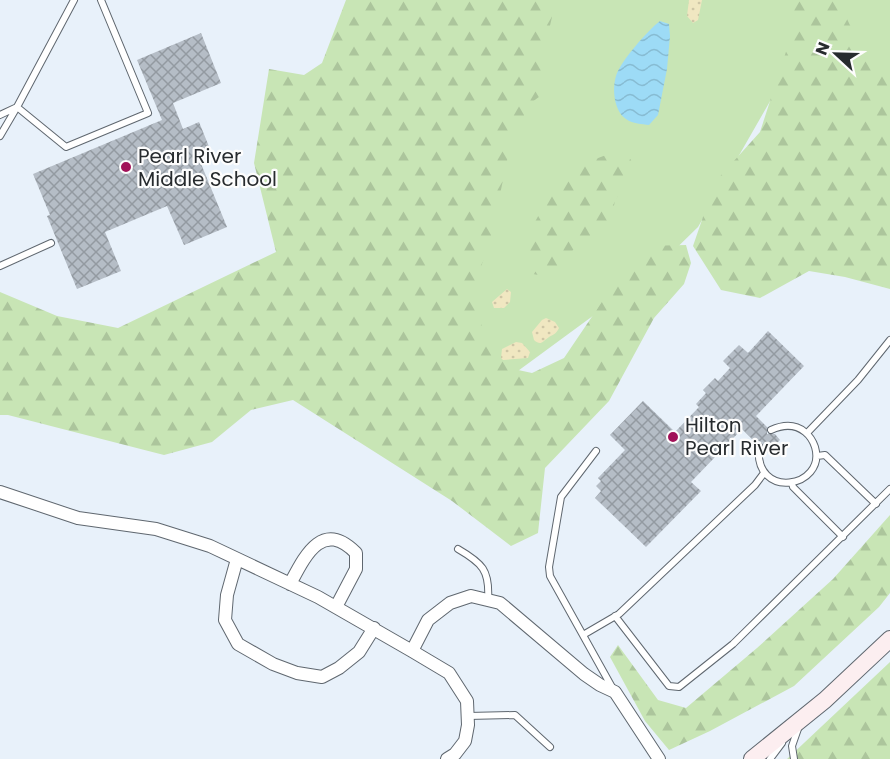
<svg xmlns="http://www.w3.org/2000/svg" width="890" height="759" font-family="Poppins,sans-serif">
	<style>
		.green { fill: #c8e5b5 }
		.forest { fill: url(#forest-firs) }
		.sand { fill: url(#sand-dots) }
		.water { fill: url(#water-waves) }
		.building { fill: url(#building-cross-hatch) }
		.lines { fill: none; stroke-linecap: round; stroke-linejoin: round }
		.lane-casing { stroke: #5f676f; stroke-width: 8 }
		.street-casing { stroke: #5f676f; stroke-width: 14 }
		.secondary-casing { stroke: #5f676f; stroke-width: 18 }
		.lane { stroke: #fff; stroke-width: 6 }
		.street { stroke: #fff; stroke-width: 12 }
		.secondary { stroke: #fceef0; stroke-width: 16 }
		.poi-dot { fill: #a11058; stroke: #fdfdfd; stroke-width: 2 }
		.labels { text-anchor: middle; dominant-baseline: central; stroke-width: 4.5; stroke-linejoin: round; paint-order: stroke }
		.poi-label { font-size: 20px; fill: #272b2e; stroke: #fdfdfd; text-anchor: start }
	</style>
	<defs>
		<pattern id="forest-firs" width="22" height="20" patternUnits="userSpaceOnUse" patternTransform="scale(1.5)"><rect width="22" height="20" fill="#c8e5b5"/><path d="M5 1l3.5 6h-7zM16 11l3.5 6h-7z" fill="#acc59c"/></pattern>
		<pattern id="sand-dots" width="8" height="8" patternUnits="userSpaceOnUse" patternTransform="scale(1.5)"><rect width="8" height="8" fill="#f0e7c1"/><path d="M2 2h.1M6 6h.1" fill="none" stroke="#cec6a6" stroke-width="1.8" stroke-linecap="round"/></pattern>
		<pattern id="water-waves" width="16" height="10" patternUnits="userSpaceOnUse" patternTransform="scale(1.5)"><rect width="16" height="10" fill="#9ddbf6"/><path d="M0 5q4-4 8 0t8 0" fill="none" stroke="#87bcd3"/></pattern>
		<pattern id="building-cross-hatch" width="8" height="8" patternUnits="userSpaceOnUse" patternTransform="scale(1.5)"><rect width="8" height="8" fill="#b5bdc6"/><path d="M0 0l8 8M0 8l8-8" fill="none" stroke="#939aa1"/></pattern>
	</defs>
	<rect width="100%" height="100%" fill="#e8f1fa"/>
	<path class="green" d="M541 0H890V95L808 35 698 227 650 274 484 396 451 294Z"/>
	<path class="forest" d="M346 0H556L544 51 543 94 528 105 507 161 490 242 479 272 474 307 489 343 509 368 532 373 564 358 612 287 644 246 686 245 691 263 684 284 654 318 609 401 545 468 538 533 511 546 452 501 293 400 251 410 212 442 164 455 8 415H0V292L57 316 118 328 276 252 254 163 269 69 304 75 322 63Z
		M790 0H838L857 40 890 71V289L845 277 809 271 760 298 721 290 693 246 715 182 760 132 794 27Z
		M622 149 631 160 633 177 615 200 612 217 571 252 549 277 533 274 522 245 550 195 569 169Z
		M890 515V593L879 607 794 686 710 731 669 750 645 721 610 657 618 645 658 700 686 708 757 648 833 579Z
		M890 662V759H787Z"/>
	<path class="sand" d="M689 0H702L698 20 693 23 687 16Z
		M507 289 511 292 510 302 504 308H494L492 302Z
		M546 318 555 322 559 328C556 334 554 334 549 337 542 342 541 346 534 340L532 332 542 320Z
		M516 342 522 343 530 352 528 358 503 360 501 358 502 349Z"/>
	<path class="water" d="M660 21 669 24 670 36 667 69 658 115 649 125C642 124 633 124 626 119 614 111 612 89 616 76 620 62 648 30 660 21Z"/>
	<path class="building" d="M201 33 221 83 173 103 183 129 199 122 210 149 197 154 227 227 184 245 167 206 105 232 121 271 77 289 47 216 50 215 33 174 162 120 137 60Z
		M768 331 804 366 756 416 767 427V434H775L780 440 767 453 763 443 759 441 755 442 742 429 691 482 701 491 646 547 595 498 601 491 596 486 601 481 598 478 625 450 610 435 643 401 675 432 699 407 696 404 706 393 703 390 715 378 718 381 730 368 723 361 739 345 748 353Z"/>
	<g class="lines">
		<defs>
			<path id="lane" d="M0 115 17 107 74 0
				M0 136 17 107 66 147 148 113 101 0
				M0 266 51 243
				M807 433 858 380 890 340
				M759 446C753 501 827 488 815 447 813 441 810 436 805 432 794 423 782 425 771 430
				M596 451 561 497 549 567 550 576 613 689
				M817 456 825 455 876 504
				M792 483 793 487 843 537
				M458 549C482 563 490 570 488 600
				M615 616 669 686 679 687 733 644 890 489
				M583 635 619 614 755 485 764 473
				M468 716 515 715 550 747
				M770 759 782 743
				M794 759 792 746 799 726"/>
			<path id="street" d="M0 492 78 518 156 529 210 546 318 597 412 651 449 673 467 701 468 725 465 741 455 754 447 759
				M237 559 227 595 225 620 238 644 273 664 297 673 322 677 339 668 359 652 374 628
				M290 584C305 556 322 519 356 553V569L336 607
				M412 651 428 620 450 603 471 596 500 603 584 674 600 685 615 692 659 759"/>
			<path id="secondary" d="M752 759 825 700 890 639"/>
		</defs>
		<use href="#lane" class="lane-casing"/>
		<use href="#street" class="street-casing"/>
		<use href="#secondary" class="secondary-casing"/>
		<use href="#lane" class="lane"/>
		<use href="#street" class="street"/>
		<use href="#secondary" class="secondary"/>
	</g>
	<g class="poi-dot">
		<circle cx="126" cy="167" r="6"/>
		<circle cx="673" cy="437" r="6"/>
	</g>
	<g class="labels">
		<g class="poi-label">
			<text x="138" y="156">Pearl River<tspan x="138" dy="23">Middle School</tspan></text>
			<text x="685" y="425">Hilton<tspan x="685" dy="23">Pearl River</tspan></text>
		</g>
	</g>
	<g transform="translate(836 54) rotate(292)" stroke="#fdfdfd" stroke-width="4.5" paint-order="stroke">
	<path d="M0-4.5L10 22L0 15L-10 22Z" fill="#272b2e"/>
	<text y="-9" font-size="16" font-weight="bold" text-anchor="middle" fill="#272b2e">N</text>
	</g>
</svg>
